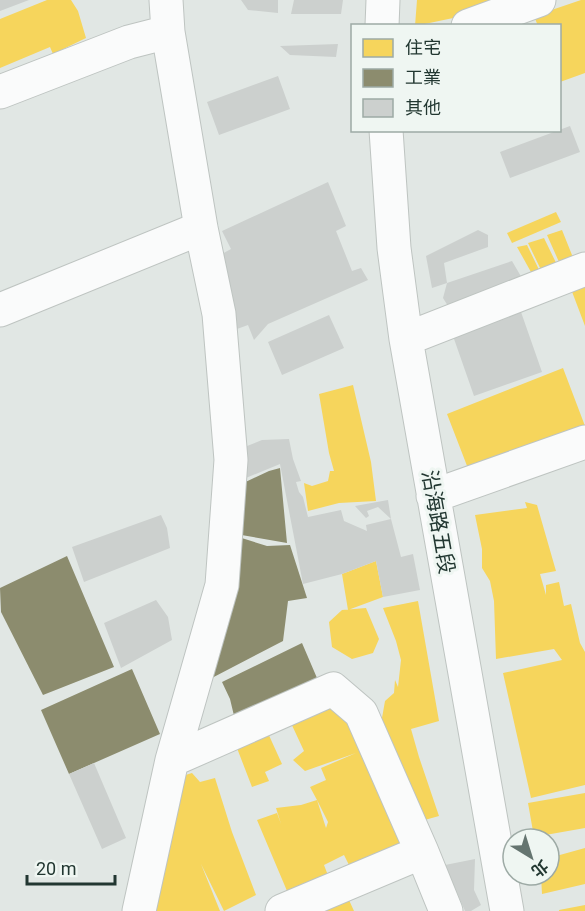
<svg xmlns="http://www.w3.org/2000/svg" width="585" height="911" font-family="Roboto,'Noto Sans TC',sans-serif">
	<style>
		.homes { fill: #f6d55c }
		.industry { fill: #8c8c6e }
		.building { fill: #ccd0ce }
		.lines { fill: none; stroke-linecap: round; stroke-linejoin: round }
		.minor-casing { stroke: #bec4c1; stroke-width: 35 }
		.minor { stroke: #fafbfb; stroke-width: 33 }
		.labels { text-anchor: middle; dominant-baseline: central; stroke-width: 6; stroke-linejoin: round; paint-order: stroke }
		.street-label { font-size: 21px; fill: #223731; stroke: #eff6f2 }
	</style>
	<rect width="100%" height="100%" fill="#e1e7e4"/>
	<path class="homes" d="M47 0H71L78 11 86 38 53 54 50 47 0 68V19Z
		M417 0H505L458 17 415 26Z
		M581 0H585V73L560 82V26H538L534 16Z
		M556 212 561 222 512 243 507 233Z
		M562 230 576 265 563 271 547 235Z
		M544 238 560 271 544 276 528 243Z
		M527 245 543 278 536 281 517 247Z
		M585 284V326L571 289Z
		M563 368 585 426 469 471 447 414Z
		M353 385 371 462 376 501 339 503 308 511 304 483 312 486 328 481 330 471H334L329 453 319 394Z
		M525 502 537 505 556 571 540 574 546 595V585L559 582 564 606 571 604 580 643 585 652V785L531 798 503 673 562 660 554 649 496 659 494 601 490 581 482 568V549L475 515 527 508Z
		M376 561 383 597 348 610 342 574Z
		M418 601 439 721 411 729 419 757 439 816 414 823 377 722 382 718 385 701 394 693 395 680 398 687 401 660 396 641 383 608Z
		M366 608 379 639 373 653 352 659 332 647 329 622 342 610Z
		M337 704 405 827 400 850 353 873 344 855 324 865 329 878 290 898 257 820 277 813 281 824 276 808 301 805 317 800 326 828 328 822 317 800 310 787 326 780 321 768 356 753 305 771 293 760 304 751 290 721Z
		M267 731 282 764 265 772 269 781 252 787 235 743Z
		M192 773 200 782 215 778 232 832 256 895 224 911 201 864 220 911H152L179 777Z
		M585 793V828L534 837 528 803Z
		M585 848V884L542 894 541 875H549V858Z
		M349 900 354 911H321Z
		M585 905V911H559V910Z"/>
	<path class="industry" d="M280 468 287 543 230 533 235 487 269 471Z
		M229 534 267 546 290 545 307 598 288 601 283 641 208 680Z
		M67 556 114 667 43 695 1 612 0 588Z
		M302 643 320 685 236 724 230 699 222 682Z
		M132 669 160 734 69 774 41 710Z"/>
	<path class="building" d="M0 0H29L0 11Z
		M241 0H278V13L248 10Z
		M294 0H343L341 14H291Z
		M338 44 336 57 290 55 280 46Z
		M278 76 290 109 219 135 207 102Z
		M570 126 580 152 510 178 500 152Z
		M328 182 346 226 336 231 352 271 361 268 368 280 268 324 254 340 248 325 237 329 228 278 220 255 231 249 222 231Z
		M478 230 488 235V247L444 263 447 283 432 288 426 256Z
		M512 261 526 285 453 314 443 298 447 283Z
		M521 312 542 372 474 396 453 336Z
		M329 315 344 348 282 375 268 342Z
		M289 439 293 459 301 481 296 482 299 492 303 497 308 517 341 510 344 521 367 531 366 525 391 519 401 557 413 554 420 590 383 597 376 561 342 574 303 584 280 464 241 480 242 448 262 440Z
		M388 500 391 519 378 507 367 511 369 516 366 518 355 506Z
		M161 515 167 528 170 548 84 582 72 547Z
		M156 600 168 617 172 640 121 668 104 623Z
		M94 763 126 838 102 849 69 774Z
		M475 859 474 890 481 905 471 911H465L445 865Z"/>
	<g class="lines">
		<defs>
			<path id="minor" d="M382 26 383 0
				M468 26 539 0
				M0 92 129 42 168 32
				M386 130 394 248 406 339 507 911
				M0 310 201 228
				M406 339 585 269
				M433 496 585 442
				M172 760 333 689 361 713 422 852 282 911
				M422 852 446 911
				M139 911 172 760 222 585 231 460 219 314 201 228 168 32 166 0"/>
		</defs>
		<use href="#minor" class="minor-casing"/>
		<use href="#minor" class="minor"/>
	</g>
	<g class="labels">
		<g class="street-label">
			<text transform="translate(438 522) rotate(80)">沿海路五段</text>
		</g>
	</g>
	<rect x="351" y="24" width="210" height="108" fill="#eff6f2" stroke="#9daaa5" stroke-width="1.5"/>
	<rect x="363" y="39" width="30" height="18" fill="#f6d55c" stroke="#9daaa5" stroke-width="1.5"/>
	<text x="405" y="54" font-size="18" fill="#223731">住宅</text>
	<rect x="363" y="69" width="30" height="18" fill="#8c8c6e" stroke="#9daaa5" stroke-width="1.5"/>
	<text x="405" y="84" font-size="18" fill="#223731">工業</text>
	<rect x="363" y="99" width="30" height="18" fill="#ccd0ce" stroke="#9daaa5" stroke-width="1.5"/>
	<text x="405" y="114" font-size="18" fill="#223731">其他</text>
	<g transform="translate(531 857) rotate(142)"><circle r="28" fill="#eff6f2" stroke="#9daaa5" stroke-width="1.5"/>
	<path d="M0-4.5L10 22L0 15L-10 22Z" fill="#657570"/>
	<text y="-9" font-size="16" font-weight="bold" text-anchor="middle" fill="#223731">北</text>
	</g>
	<path d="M27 875v9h88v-9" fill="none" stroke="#223731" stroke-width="3"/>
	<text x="36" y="875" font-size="18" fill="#223731" stroke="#eff6f2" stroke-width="4.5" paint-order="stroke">20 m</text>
</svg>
